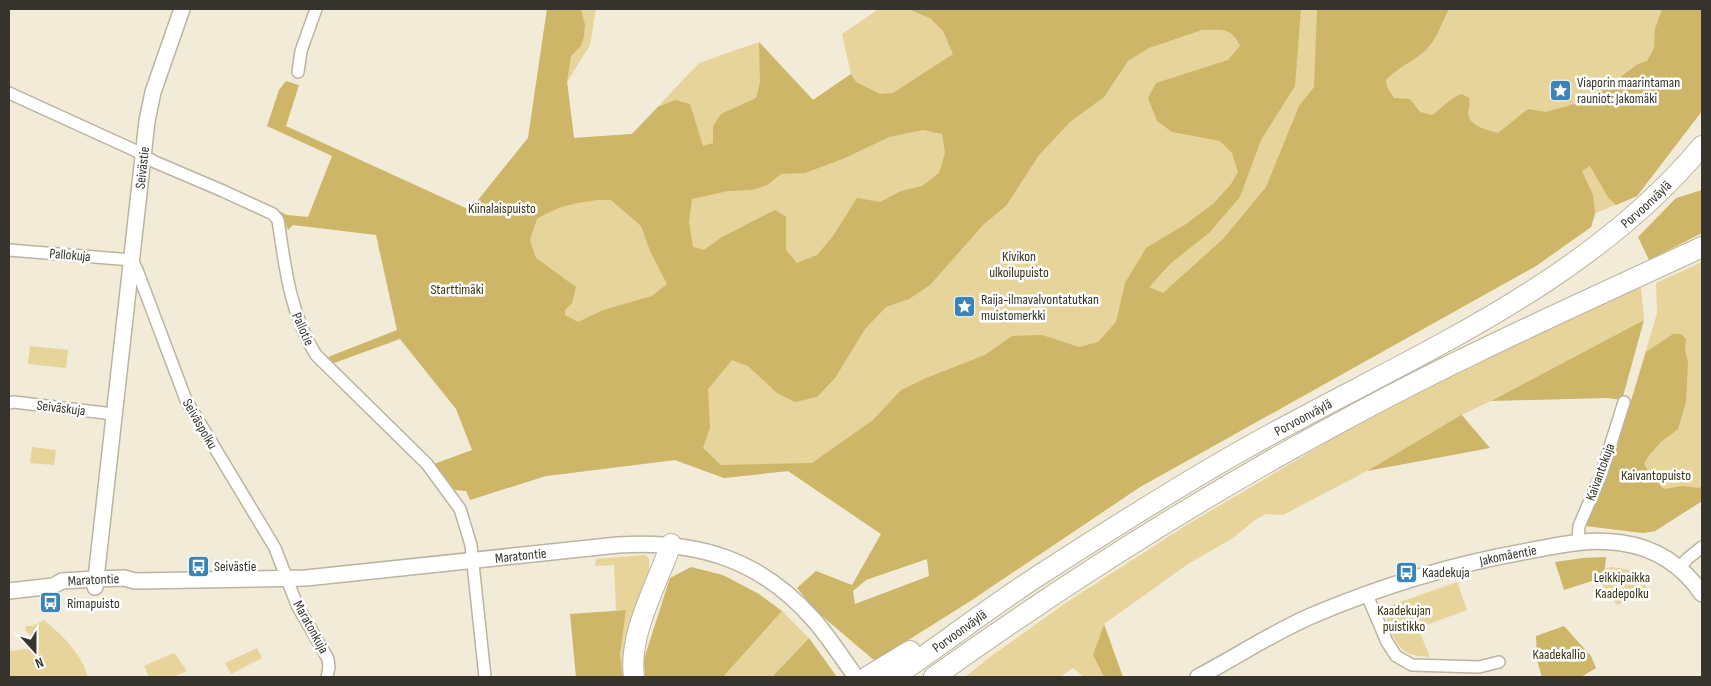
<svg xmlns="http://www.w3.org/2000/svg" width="1711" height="686" font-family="'Sofia Sans Condensed',sans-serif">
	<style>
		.green { fill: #e6d49b }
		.forest { fill: #ceb668; fill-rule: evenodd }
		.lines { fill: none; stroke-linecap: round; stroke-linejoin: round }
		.street-casing { stroke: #bab4a1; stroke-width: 14 }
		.secondary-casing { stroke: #bab4a1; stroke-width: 18 }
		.highway-casing { stroke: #bab4a1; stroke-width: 22 }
		.street { stroke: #fff; stroke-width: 11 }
		.secondary { stroke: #fff; stroke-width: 15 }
		.highway { stroke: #fff; stroke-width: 20 }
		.labels { text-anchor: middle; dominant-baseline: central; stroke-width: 5; stroke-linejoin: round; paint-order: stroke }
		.poi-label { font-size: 14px; fill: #36342c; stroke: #fff; text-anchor: start }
		.street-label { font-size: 14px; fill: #36342c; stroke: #fff }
		.park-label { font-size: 14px; fill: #3e3412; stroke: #fff }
	</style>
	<rect width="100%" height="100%" fill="#f1ebd7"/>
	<path class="green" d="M547 9H596L590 45 567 82 574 138 632 134 699 63 759 42 813 100 851 74 842 34 879 9H1702V111L1637 196 1596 213 1591 227 1536 266 1140 487 1040 554 881 534 788 471 724 478 675 460 546 476 470 210 528 138Z
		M1702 262V501L1655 531 1643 533 1586 526 1615 454 1657 313 1656 283Z
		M1641 287 1644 320 1491 401 1461 415 1367 471 1283 515 1266 514 1255 520 1233 538 1188 564 1104 624 1093 655 1104 677H1084L1073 668 1060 677H965L990 657 1067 602 1190 523 1368 418 1500 351Z
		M30 346 68 350 66 368 28 364Z
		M32 447 56 450 54 465 30 463Z
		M645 555 649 559V570L653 573 630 677H623L620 655 626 610H616L614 565 595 566 596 559Z
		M1612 567 1630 570 1647 587 1629 600 1617 605 1592 571Z
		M1457 582 1467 610 1418 628 1430 657C1424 656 1416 656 1410 654 1395 649 1384 620 1386 607Z
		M782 611 809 638 772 677H723Z
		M44 620C63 636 81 653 88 677H9V651L30 649 39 645 25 630 26 626H33Z
		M257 648 262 658 231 674 225 663Z
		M173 653 176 655 187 671 173 677H149L144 666Z"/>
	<path class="forest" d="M547 9H581L585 25 584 36 581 46 571 56 567 82 574 138 632 134 658 107 675 100 690 104 703 146 713 143V126L721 114 756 98 760 83 759 42 813 100 851 74 856 82 880 94 893 93 953 54 943 31 930 18 908 9H1301L1295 86 1261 140 1240 197 1209 233 1171 263 1149 287 1163 293 1223 239 1266 187 1299 106 1314 87 1317 9H1449C1441 24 1435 45 1420 55 1408 64 1396 69 1386 80L1387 87 1394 98 1410 99 1420 112 1432 115C1443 108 1449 98 1462 94L1469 98C1471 108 1468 108 1468 114 1470 127 1488 130 1498 133L1528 109 1546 112 1585 101 1595 96 1638 64 1647 61 1654 48 1655 29 1662 9H1702V111L1637 196 1616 205 1608 197 1590 166 1582 171 1593 195 1595 213 1591 227 1536 266 1140 487 972 600 875 661 815 610 797 588 816 571 852 585 881 534 788 471 724 478 675 460 546 476 470 500 466 491 455 490 434 464 472 450 456 409 400 339 334 363 328 357 397 330 376 235 293 225 288 230 284 220 277 210 287 215 308 217 332 156 267 126 279 90 286 81 299 85 286 126 470 210 528 138ZM1202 30C1221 30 1231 26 1240 46L1228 60 1156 83 1148 98 1157 121 1172 132 1220 141 1232 153 1238 172 1231 184 1214 203 1186 224 1146 248 1125 283 1116 322 1098 342 1079 347 1042 335 1012 336 985 355 926 378 901 390 873 420 812 463 721 465 703 448 710 428 708 389 732 360 748 366 777 393 795 402 817 397 835 378 865 329 886 307 909 299 930 285 984 224 1006 206 1039 155 1070 122 1104 97 1128 61 1149 48ZM923 130 942 134 945 153 939 173 922 186 901 191 880 202 857 198 833 236 817 255 797 263 786 250V217L775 210 722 237 704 250 693 247 689 222 692 199 728 191 753 190 767 185 781 174 805 173 845 158 889 137ZM598 200H611L641 226 650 251 667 284 652 296 603 310 578 322 565 315V310L572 303 576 287 536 258 530 240 537 219C558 206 574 203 598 200ZM927 559 929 576 855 604 853 591 866 580Z
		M1702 190V233L1649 260 1638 237 1676 198Z
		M1644 320 1622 400 1607 398 1491 401Z
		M1673 334H1681L1686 339 1685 351 1688 361 1686 402 1678 429 1661 442 1649 455 1644 464 1652 477 1664 489 1682 486 1699 488 1702 486V501L1655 531 1643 533 1586 526 1615 454 1646 352Z
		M1461 414 1490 448 1367 471 1461 415Z
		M1606 557 1605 568 1598 579 1564 590 1555 562 1583 558Z
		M691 567 723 575 759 594 782 611 723 677H645L644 659 670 578Z
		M626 610 620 655 623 677H576L570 614Z
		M1104 624 1123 677H1104L1093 655Z
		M1564 626 1591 656 1596 668 1581 677H1542L1537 660 1536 636Z
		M809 638 837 677H772Z"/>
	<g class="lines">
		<defs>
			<path id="street" d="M298 72 301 51 316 9
				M9 93 134 150 155 162 223 191 273 214 278 220C285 267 290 314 316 355L427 464 460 509 471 545 485 677
				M9 250 132 260 137 270 186 400 275 548 297 605 328 659 329 667 327 677
				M9 403 14 402 113 414
				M1578 542 1579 526 1601 475 1624 402
				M1680 568 1687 559 1702 547
				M1367 595 1387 642 1396 656 1412 665 1479 667 1499 662"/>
			<g id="secondary">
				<path id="s1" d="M95 587 147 121 153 92 182 9"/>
				<path id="s2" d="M9 591 53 586 62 581 95 579 124 578 135 581 306 578 618 545C697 540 760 559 813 619 829 637 842 658 856 677"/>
				<path id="s3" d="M1198 677C1236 657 1272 633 1311 616 1381 586 1454 564 1528 551 1559 545 1590 538 1622 543 1656 548 1683 566 1702 594"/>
			</g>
			<g id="highway">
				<path d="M634 677C628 634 657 585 671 544"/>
				<path d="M867 677 910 651"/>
				<path id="s4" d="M894 677C942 644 989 608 1038 576 1106 532 1175 488 1246 448 1404 359 1583 289 1702 146"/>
				<path d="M934 677C1063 585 1199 498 1339 423 1457 358 1580 304 1702 247"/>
			</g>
		</defs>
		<use href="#street" class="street-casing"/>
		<use href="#secondary" class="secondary-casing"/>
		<use href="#highway" class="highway-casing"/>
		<use href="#street" class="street"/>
		<use href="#secondary" class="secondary"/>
		<use href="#highway" class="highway"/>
	</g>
	<defs>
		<symbol id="sight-square" viewBox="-11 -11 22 22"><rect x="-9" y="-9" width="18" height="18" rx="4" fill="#3a84b8" stroke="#fff"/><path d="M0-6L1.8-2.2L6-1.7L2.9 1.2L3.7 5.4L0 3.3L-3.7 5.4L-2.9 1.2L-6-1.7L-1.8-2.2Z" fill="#fff"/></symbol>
		<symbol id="bus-square" viewBox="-11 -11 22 22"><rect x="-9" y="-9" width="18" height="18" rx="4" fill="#3a84b8" stroke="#fff"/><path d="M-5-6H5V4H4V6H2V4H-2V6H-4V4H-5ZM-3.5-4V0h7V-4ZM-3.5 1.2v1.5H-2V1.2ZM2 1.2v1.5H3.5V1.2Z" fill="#fff"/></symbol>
	</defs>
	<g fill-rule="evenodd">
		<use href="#sight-square" x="1548" y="78" width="25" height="25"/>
		<use href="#sight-square" x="952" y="294" width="25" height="25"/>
		<use href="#bus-square" x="186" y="554" width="25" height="25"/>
		<use href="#bus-square" x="1394" y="560" width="25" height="25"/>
		<use href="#bus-square" x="38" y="590" width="25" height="25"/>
	</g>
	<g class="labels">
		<g class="poi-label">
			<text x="1577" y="82">Viaporin maarintaman<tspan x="1577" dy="16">rauniot: Jakomäki</tspan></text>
			<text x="981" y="299">Raija-ilmavalvontatutkan<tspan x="981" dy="16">muistomerkki</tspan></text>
			<text x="214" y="566">Seivästie</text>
			<text x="1422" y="572">Kaadekuja</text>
			<text x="67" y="603">Rimapuisto</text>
		</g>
		<g class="street-label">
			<text stroke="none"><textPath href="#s1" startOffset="422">Seivästie</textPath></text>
			<text stroke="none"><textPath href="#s4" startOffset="890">Porvoonväylä</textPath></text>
			<text transform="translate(70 255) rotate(5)">Pallokuja</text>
			<text transform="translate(303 329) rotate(66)">Pallotie</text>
			<text transform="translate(61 408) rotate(7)">Seiväskuja</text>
			<text stroke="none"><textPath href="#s4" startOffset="485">Porvoonväylä</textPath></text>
			<text transform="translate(200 424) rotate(60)">Seiväspolku</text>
			<text transform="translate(1600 472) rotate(-70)">Kaivantokuja</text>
			<text stroke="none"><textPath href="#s2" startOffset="515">Maratontie</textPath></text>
			<text stroke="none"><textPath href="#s3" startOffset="335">Jakomäentie</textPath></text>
			<text stroke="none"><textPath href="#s2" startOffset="86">Maratontie</textPath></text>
			<text transform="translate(311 627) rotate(61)">Maratonkuja</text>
			<text stroke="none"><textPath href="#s4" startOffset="80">Porvoonväylä</textPath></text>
		</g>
		<g class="park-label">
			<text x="502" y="208">Kiinalaispuisto</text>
			<text x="1019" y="256">Kivikon<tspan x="1019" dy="16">ulkoilupuisto</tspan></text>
			<text x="457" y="289">Starttimäki</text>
			<text x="1656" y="475">Kaivantopuisto</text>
			<text x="1622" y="577">Leikkipaikka<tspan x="1622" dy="16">Kaadepolku</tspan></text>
			<text x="1404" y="610">Kaadekujan<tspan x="1404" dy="16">puistikko</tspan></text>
			<text x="1559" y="654">Kaadekallio</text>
		</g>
	</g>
	<rect width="1711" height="686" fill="none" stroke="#36342c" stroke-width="20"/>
	<g transform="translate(35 651) rotate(159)" stroke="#ffffff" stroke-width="4" paint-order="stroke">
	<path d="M0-4L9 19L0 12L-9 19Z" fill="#36342c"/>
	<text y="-8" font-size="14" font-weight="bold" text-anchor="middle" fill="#36342c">N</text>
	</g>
</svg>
